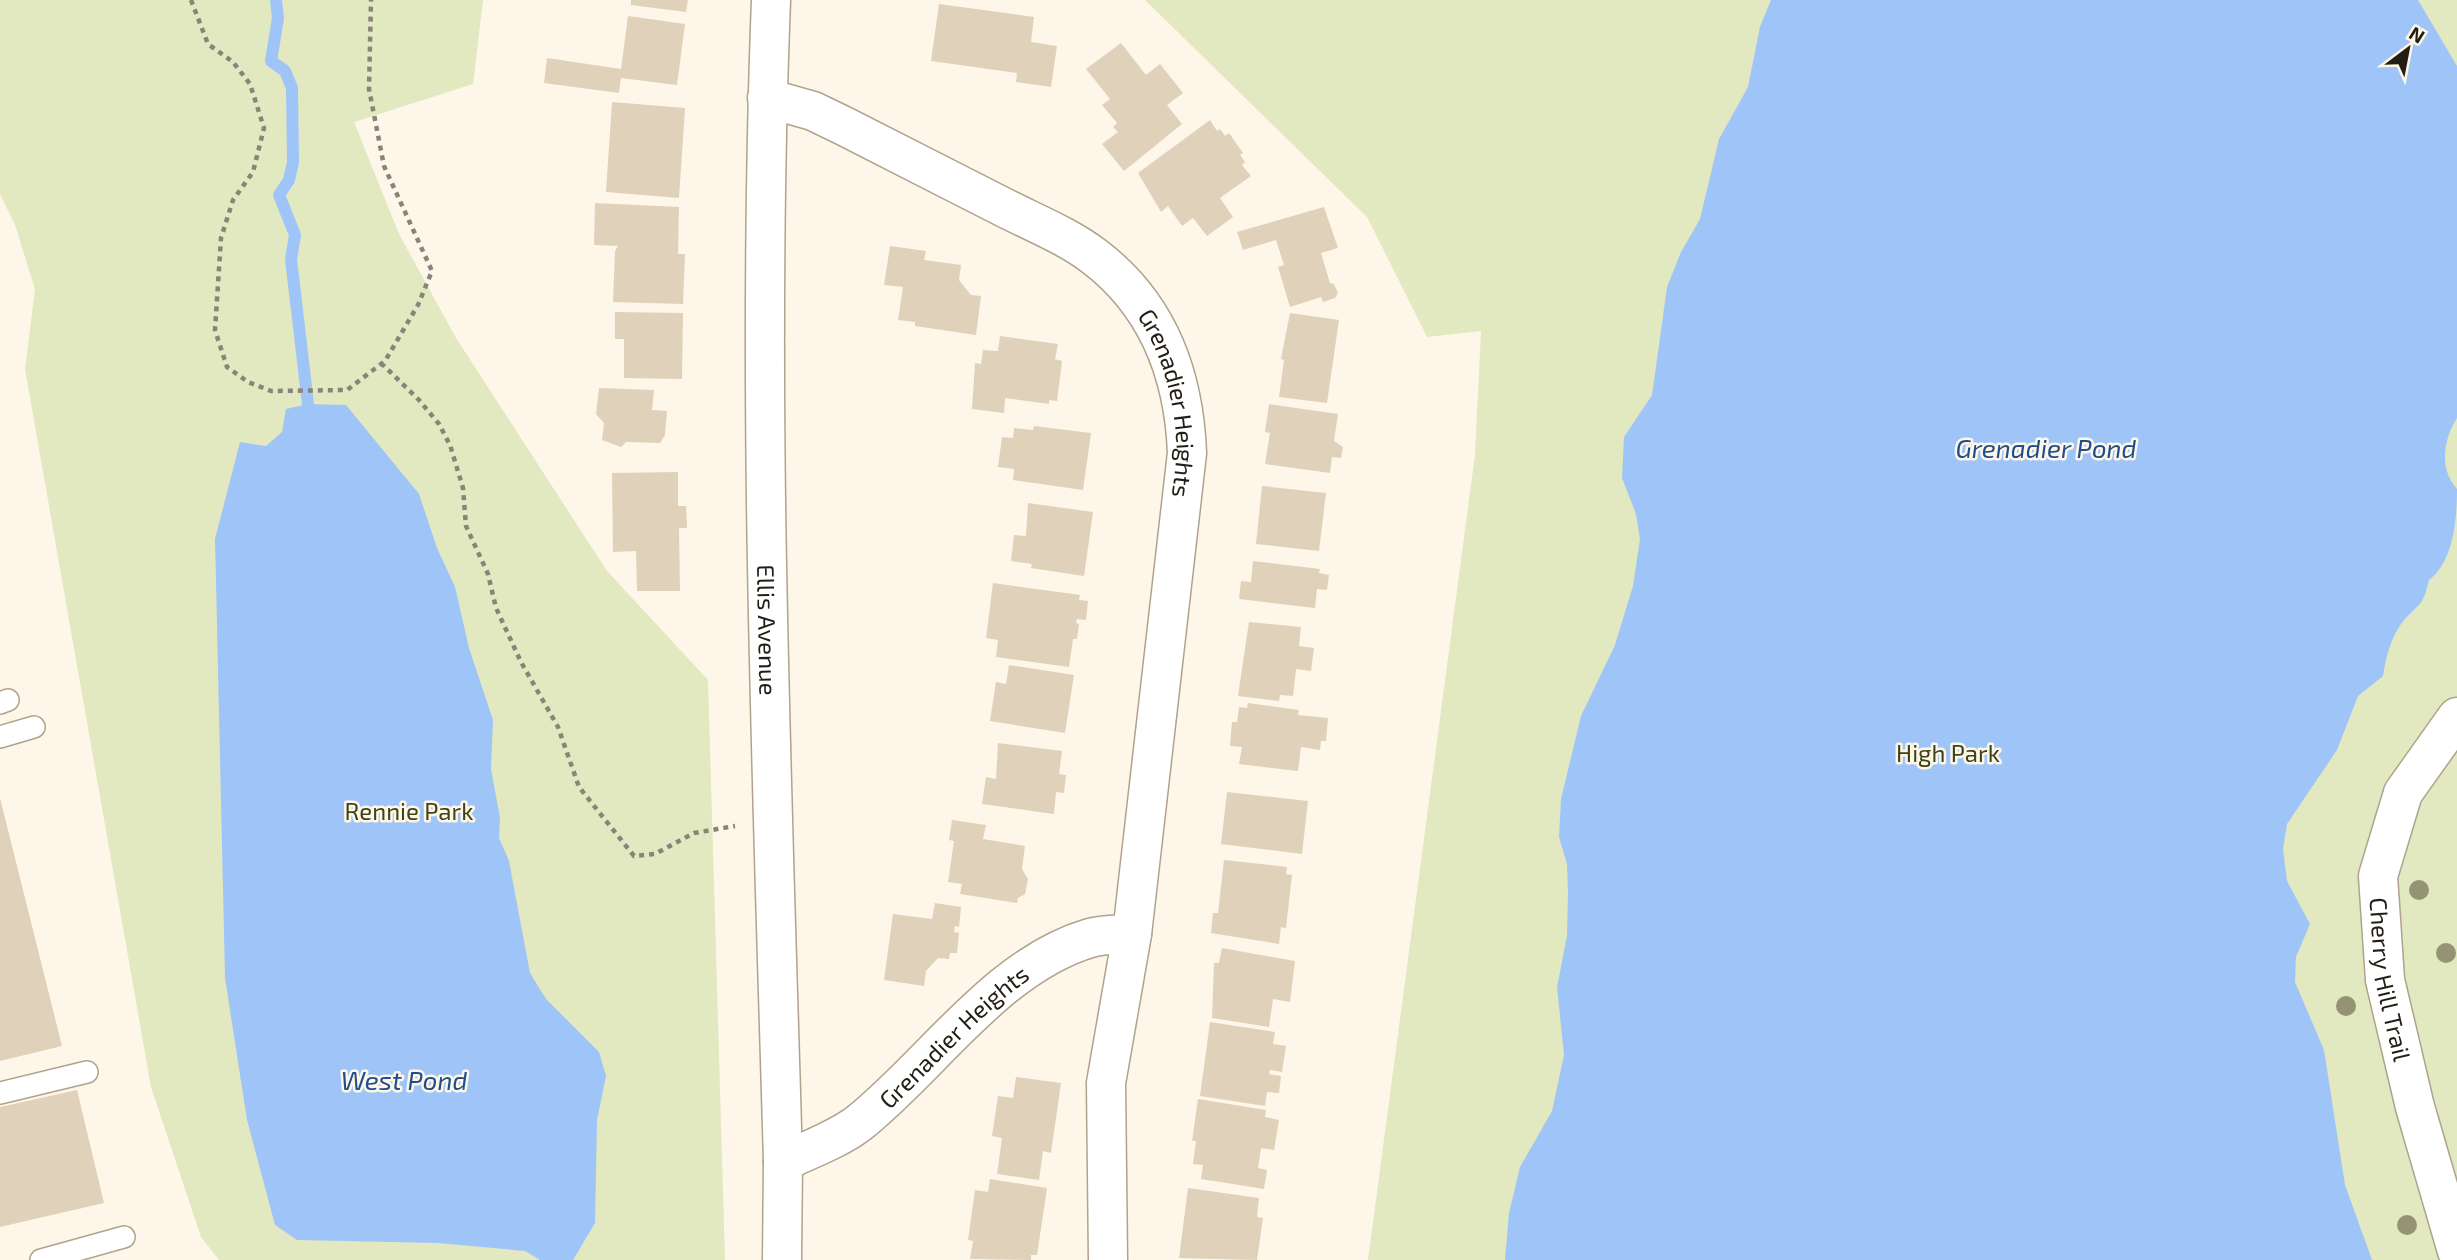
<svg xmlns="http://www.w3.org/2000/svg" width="2457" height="1260" font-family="'Exo 2',sans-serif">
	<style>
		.green { fill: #e2e8c0 }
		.water { fill: #9fc5f8 }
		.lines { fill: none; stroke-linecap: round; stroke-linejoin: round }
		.stream { stroke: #9fc5f8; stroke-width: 12 }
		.building { fill: #e0d1bb }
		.lane-casing { stroke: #b0a38d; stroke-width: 24 }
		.street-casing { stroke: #b0a38d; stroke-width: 41 }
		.path { stroke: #898378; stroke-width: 4.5; stroke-dasharray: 5 5; stroke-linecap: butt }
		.lane { stroke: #fff; stroke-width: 21 }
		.street { stroke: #fff; stroke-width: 38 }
		.tree { fill: #949474 }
		.labels { text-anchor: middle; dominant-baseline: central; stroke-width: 5; stroke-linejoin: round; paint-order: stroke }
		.street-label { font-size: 24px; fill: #221d15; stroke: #fef6e8 }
		.park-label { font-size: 24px; fill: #3e4315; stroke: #fef6e8 }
		.water-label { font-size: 26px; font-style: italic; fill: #1e4f8b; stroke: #fef6e8 }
	</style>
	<rect width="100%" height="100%" fill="#fef6e8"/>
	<path class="green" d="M0 0H483L473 84 354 122 399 234 456 338 607 571 708 680 725 1260H219L201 1237 151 1087 25 369 35 289 15 225 0 194Z
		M1145 0H2457V1260H1368L1475 455 1481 331 1427 337 1367 217Z"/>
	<path class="water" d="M1771 0H2418L2457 66V418C2443 440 2439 469 2457 489 2457 518 2454 561 2429 580 2422 608 2421 601 2404 620 2391 636 2386 657 2383 676L2358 696 2337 750 2287 824 2283 849 2287 881 2310 924 2296 957 2295 982 2324 1050 2345 1185 2372 1260H1505L1509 1213 1520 1167 1552 1111 1564 1055 1557 987 1567 936 1568 892 1567 864 1559 837 1561 799 1581 716 1615 645 1633 586 1640 539 1636 514 1622 478 1624 437 1652 395 1667 287 1681 252 1700 219 1719 139 1748 87 1760 27Z
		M308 404 346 405 419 494 437 548 455 587 469 648 493 720 491 769 500 818 499 838 509 861 530 973 546 999 599 1052 606 1076 597 1120 595 1223 573 1260H540L525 1251 438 1243 297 1240 275 1225 247 1120 225 978 215 539 240 442 266 446 282 432 286 409Z"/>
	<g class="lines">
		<path class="stream" d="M276 0 278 18 271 61 285 71 292 88 293 162 289 180 279 195 295 235 291 259 308 404"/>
	</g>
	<path class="building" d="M631 0H688L686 12 631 5Z
		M939 4 1034 17 1031 42 1057 46 1051 87 1016 82 1017 73 931 61Z
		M628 16 685 24 677 85 621 78 619 93 544 83 547 58 621 69Z
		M1121 43 1146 75 1160 64 1183 93 1167 105 1182 124 1124 171 1102 144 1118 132 1113 127 1117 123 1102 105 1110 99 1086 69Z
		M612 102 685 108 679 198 606 192Z
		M1210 120 1217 131 1220 129 1225 136 1229 133 1243 153 1240 155 1245 162 1242 165 1251 176 1220 198 1233 217 1207 236 1193 218 1182 226 1168 206 1161 212 1138 173Z
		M595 203 679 207 678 254H685L683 304 613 302 615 251 618 246 594 245Z
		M1324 207 1338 248 1321 253 1330 283 1334 284 1338 293 1335 298 1323 302 1321 297 1290 307 1278 267 1284 265 1276 240 1243 250 1237 232Z
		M890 246 926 251 924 260 961 265 959 280 971 295 981 296 976 335 915 326V322L898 320 903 287 884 285Z
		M615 312 683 313 682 379 624 378V339H615Z
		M1290 313 1339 320 1327 403 1279 397 1284 360 1281 359Z
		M1000 336 1058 344 1055 359 1062 361 1057 401 1049 400V404L1005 398 1004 413 972 409 975 363 981 364 983 350 998 351Z
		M599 388 654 390 652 410 667 411 665 435 660 443 626 442 621 447 602 440 604 423 596 414Z
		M1269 404 1338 414 1334 441 1343 447 1341 458 1332 457 1330 473 1265 464 1270 433 1265 432Z
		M1034 426 1091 433 1083 490 1013 480 1014 469 998 467 1002 437 1013 438 1014 428 1033 430Z
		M678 472V506H686L687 528H679L680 591H637L636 551 613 552 612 473Z
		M1262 486 1326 493 1319 551 1256 544Z
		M1028 503 1093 512 1084 576 1031 568 1032 564 1011 561 1014 535 1026 536Z
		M1253 561 1320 569 1319 573 1329 575 1327 590 1317 589 1315 608 1239 599 1241 581 1251 582Z
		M993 583 1080 595 1079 600 1088 601 1086 620 1077 619 1076 623 1079 624 1077 639H1073L1069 667 996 657 998 640 986 638Z
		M1249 622 1301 627 1299 646 1314 648 1311 671 1296 669 1293 696 1280 695 1279 701 1238 696Z
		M1009 665 1074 675 1065 733 990 721 996 682 1006 684Z
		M1248 703 1299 710 1298 715 1328 718 1326 741H1321L1320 750 1301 747 1298 771 1239 764 1242 747 1230 746 1232 722H1237L1239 707 1247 708Z
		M998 743 1062 751 1059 774 1066 775 1064 793 1056 792 1054 814 982 804 986 777 996 779Z
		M1227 792 1308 801 1302 854 1221 844Z
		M0 798 62 1046 0 1061Z
		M952 820 986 825 983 839 1025 846 1022 869 1028 879 1025 894 1018 898 1017 903 960 894 962 884 948 882 954 841 949 840Z
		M1224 860 1287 867 1286 874 1292 875 1286 928 1281 927 1279 944 1211 933 1213 913H1218Z
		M935 903 961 907 959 927 955 926 954 932 959 933 957 953H950L949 959 938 958 926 971 924 986 884 980 893 914 932 919Z
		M1222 948 1295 961 1290 1002 1273 999 1269 1027 1212 1018 1214 963H1219Z
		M1210 1022 1275 1032 1273 1044 1286 1046 1282 1072 1270 1070 1269 1074 1281 1076 1279 1093 1267 1092 1265 1106 1200 1096Z
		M1016 1077 1061 1083 1051 1153 1043 1151 1039 1180 997 1174 1002 1138 992 1136 998 1096 1013 1098Z
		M77 1090 104 1203 0 1227V1107Z
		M1198 1099 1266 1110 1265 1117 1279 1120 1274 1150 1261 1148 1258 1168 1267 1170 1264 1189 1201 1179 1203 1165 1193 1164 1196 1141H1192Z
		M990 1179 1047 1188 1037 1255H1031V1260L970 1259 973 1241 968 1240 975 1190 988 1192Z
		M1188 1188 1259 1198 1257 1217 1263 1218 1257 1260 1179 1258Z"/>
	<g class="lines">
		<defs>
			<path id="lane" d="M0 703 8 700
				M0 737 34 727
				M0 1093 87 1072
				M41 1260 124 1237"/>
			<g id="street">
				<path id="s1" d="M771 0C756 387 772 775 783 1162L782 1260"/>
				<path id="s2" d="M767 98 813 111 844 126C896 153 949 179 1001 206 1032 222 1068 236 1095 257 1159 306 1184 375 1187 453L1132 934 1106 1083 1108 1260"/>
				<path id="s3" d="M2457 717 2403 793 2378 876 2385 980 2415 1107 2457 1251"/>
				<path id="s4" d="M783 1162C807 1150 837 1140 859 1123 932 1065 996 966 1090 938 1103 934 1118 935 1132 934"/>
			</g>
		</defs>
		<use href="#lane" class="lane-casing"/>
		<use href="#street" class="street-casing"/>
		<path class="path" d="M191 0 208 44 233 62 250 84 264 128 253 172 233 200 221 238 215 330 227 367 248 382 271 391 347 390 385 361 418 305 432 271 384 166 369 89 371 0
			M381 363 419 400 439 424 450 445 463 488 466 526 488 574 496 608 521 662 558 727 579 787 634 856 655 854 694 833 735 826"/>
		<use href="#lane" class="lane"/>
		<use href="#street" class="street"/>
	</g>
	<g class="tree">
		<circle cx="2419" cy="890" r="10"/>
		<circle cx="2446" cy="953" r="10"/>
		<circle cx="2346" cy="1006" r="10"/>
		<circle cx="2407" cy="1225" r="10"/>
	</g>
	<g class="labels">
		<g class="street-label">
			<text stroke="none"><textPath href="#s2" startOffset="537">Grenadier Heights</textPath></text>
			<text stroke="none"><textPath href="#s1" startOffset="630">Ellis Avenue</textPath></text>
			<text stroke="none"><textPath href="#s3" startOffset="284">Cherry Hill Trail</textPath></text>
			<text stroke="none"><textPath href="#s4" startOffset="214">Grenadier Heights</textPath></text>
		</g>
		<g class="park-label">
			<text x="1948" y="752">High Park</text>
			<text x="409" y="810">Rennie Park</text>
		</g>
		<g class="water-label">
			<text x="2046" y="447">Grenadier Pond</text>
			<text x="404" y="1079">West Pond</text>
		</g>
	</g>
	<g transform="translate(2408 49) rotate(32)" stroke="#fef6e8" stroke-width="5" paint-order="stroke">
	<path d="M0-5L12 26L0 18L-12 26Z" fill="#221d15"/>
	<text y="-10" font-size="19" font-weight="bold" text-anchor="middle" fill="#221d15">N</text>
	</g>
</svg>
